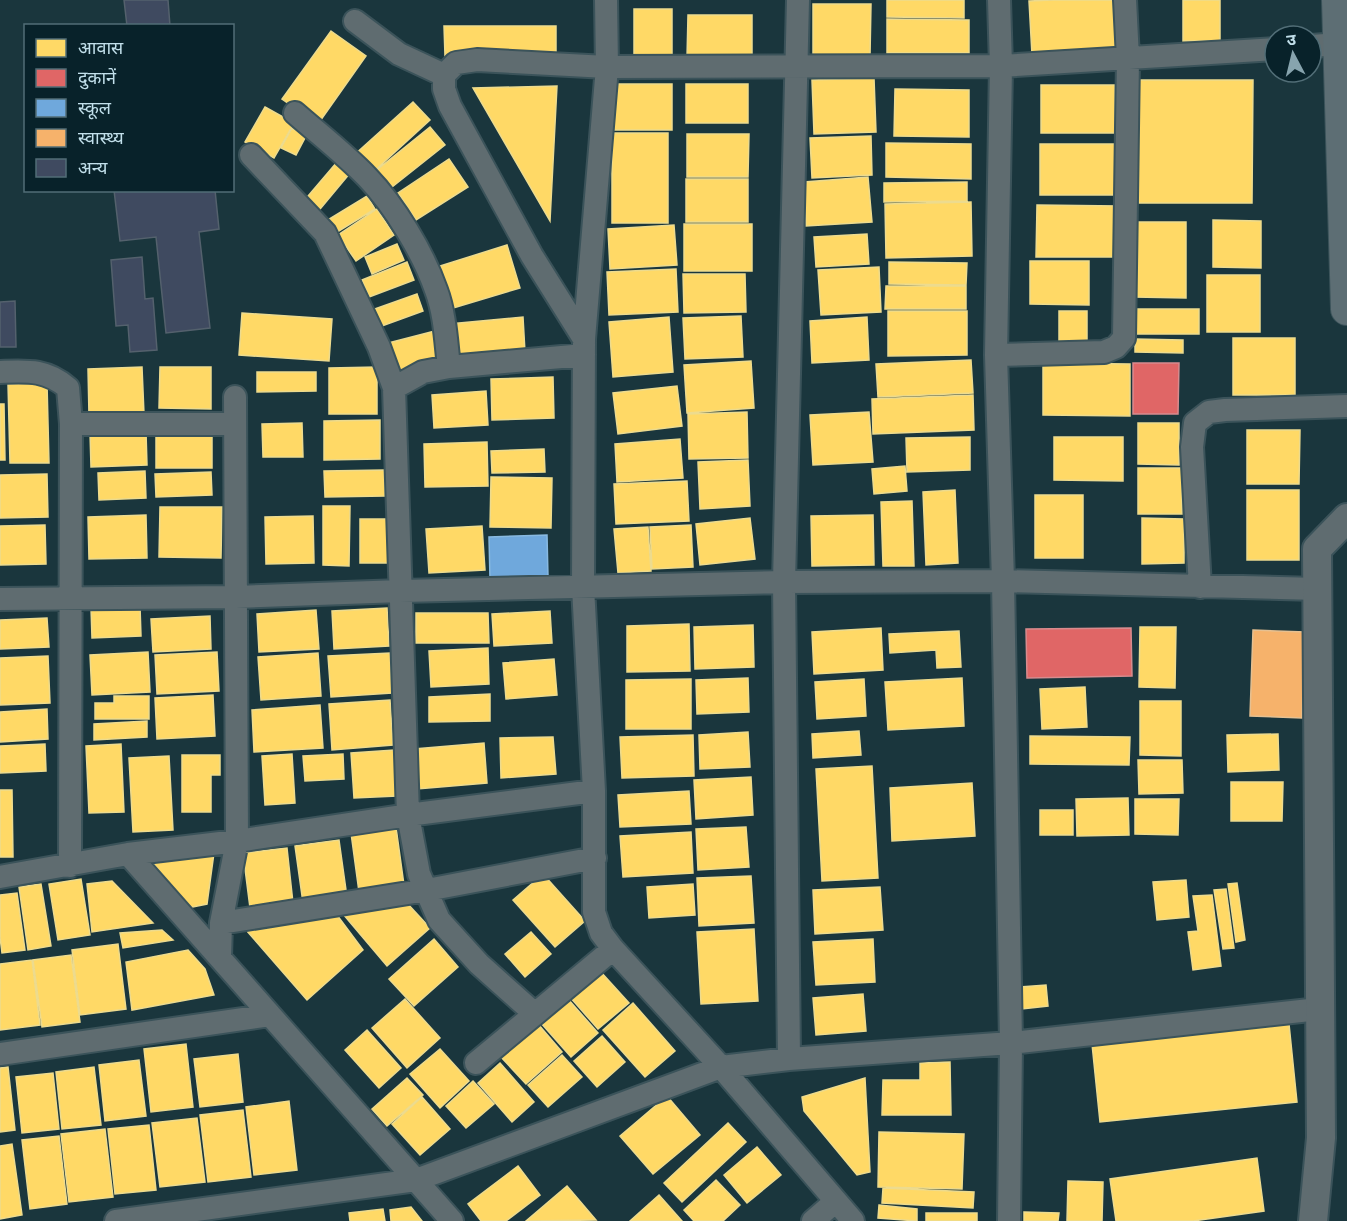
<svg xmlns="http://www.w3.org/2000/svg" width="1347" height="1221" font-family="'Roboto Condensed','Noto Sans Devanagari',sans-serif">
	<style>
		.homes { fill: #ffd966; stroke: #eddb8e; stroke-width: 1.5 }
		.shops { fill: #e06666; stroke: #d78b8e; stroke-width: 1.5 }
		.schools { fill: #6fa8dc; stroke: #88b9e0; stroke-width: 1.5 }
		.health { fill: #f6b26b; stroke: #e6c091; stroke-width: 1.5 }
		.building { fill: #3f4a60; stroke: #54616d; stroke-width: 1.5 }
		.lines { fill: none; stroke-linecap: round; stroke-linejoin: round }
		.minor-casing { stroke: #3b535a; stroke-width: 26 }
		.tertiary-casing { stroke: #3b535a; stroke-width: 32 }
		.secondary-casing { stroke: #3b535a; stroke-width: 34 }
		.minor { stroke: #5f6c70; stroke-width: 22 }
		.tertiary { stroke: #5f6c70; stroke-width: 28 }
		.secondary { stroke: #5d6e74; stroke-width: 32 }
	</style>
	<rect width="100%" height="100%" fill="#1a363d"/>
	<path class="homes" d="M887 0H964V18L887 17Z
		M1053 0H1113L1116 50 1032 55 1029 1Z
		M1183 0H1220V41H1183Z
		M813 4H871L870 56H813Z
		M634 9H672V58H634Z
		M688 15H752V58H687Z
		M887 19 969 20V53H887Z
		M444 26H556V56H445Z
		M331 31 366 56 318 124 282 99Z
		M874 78 876 132 814 134 812 80Z
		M1138 80H1253L1252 203H1138Z
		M611 84H672V130H611Z
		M686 84H748V123H686Z
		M1041 85H1115V133H1041Z
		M557 86 550 221 473 88Z
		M895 89 969 90V137L894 136Z
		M413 102 430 120 370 175 353 156Z
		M265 107 294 123 274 158 245 142Z
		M430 127 445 145 387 191 373 173Z
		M292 128 306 136 296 155 281 148Z
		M612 133H668V223H612Z
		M687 134H749L748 177H687Z
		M871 136 872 175 812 178 810 138Z
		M886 143 971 144V179L886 177Z
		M1040 144H1117V195H1040Z
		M449 159 468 187 416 220 398 193Z
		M337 162 350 173 316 214 303 202Z
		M868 177 872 222 806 226 804 182Z
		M686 179H748V222H686Z
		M967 182V201L884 202V183Z
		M367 196 375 209 334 234 326 221Z
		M971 202 972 256 886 258 885 204Z
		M1037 205 1119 206V257H1036Z
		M377 209 394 235 356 261 338 235Z
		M1213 220 1261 221V268L1213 267Z
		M1134 222H1186V298L1134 297Z
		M684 224H752V271H684Z
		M674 225 677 265 610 269 608 229Z
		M867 234 869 264 816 267 814 237Z
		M397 244 404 260 372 274 365 257Z
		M507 245 520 288 453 308 440 266Z
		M1030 261H1089V305L1030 304Z
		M407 262 414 280 369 297 362 280Z
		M889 262 967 263 966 285 889 284Z
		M879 267 881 312 821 315 818 270Z
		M676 269 678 312 609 315 607 272Z
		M683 274H745L746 312 684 313Z
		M1207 275H1260V332H1207Z
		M886 286H966V309H885Z
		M417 294 423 311 379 327 372 310Z
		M1136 309H1199V334H1136Z
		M888 311H967V355L888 356Z
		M1059 311H1087V348H1059Z
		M242 313 332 319 329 361 239 355Z
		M741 316 743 357 685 359 683 318Z
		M523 317 525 352 454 356 449 324Z
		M669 317 673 372 613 377 609 322Z
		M867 317 869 360 812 363 810 321Z
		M435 331 443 364 396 376 388 343Z
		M1233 338H1295V395H1233Z
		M1135 339 1183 340V353L1135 352Z
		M971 360 973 393 878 397 876 364Z
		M751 361 754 408 687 413 684 365Z
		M1043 363 1130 364V416L1043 415Z
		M142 367 144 414 89 416 88 369Z
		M160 367H211V409L159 408Z
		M377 367V414H329V368Z
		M257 372H316V391L257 392Z
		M553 377 554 418 492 420 491 379Z
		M47 383 49 463H10L8 384Z
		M677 386 682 426 618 434 613 393Z
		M486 391 488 425 434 428 432 395Z
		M973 395 974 430 873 434 872 399Z
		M0 404H4L5 460H0Z
		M747 412 748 458 689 459 688 414Z
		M869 412 873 462 813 465 810 415Z
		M380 420V459L324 460V421Z
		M302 423 303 457H263L262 424Z
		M1138 423H1179V465L1138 464Z
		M1247 430H1300L1299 484H1247Z
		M146 432 147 465 91 467 90 433Z
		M156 433H212V468H156Z
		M970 437V470L907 472 906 438Z
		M1054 437H1123V481L1054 480Z
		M680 439 683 478 617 482 615 444Z
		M487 442 488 486 425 487 424 444Z
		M544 449 545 472 492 473 491 451Z
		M748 460 750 506 700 509 698 462Z
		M905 466 907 491 874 494 872 469Z
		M1138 468H1182V514H1138Z
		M384 470 385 496 325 497 324 471Z
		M145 471 146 498 99 500 98 473Z
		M211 472 212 495 156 497 155 474Z
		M47 474 48 517 0 518V475Z
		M491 477 552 478 551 528 490 527Z
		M687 481 689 521 616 524 614 484Z
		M955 490 958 563 926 565 923 492Z
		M1247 490H1299V560H1247Z
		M1035 495H1083V558H1035Z
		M912 501 914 566H883L881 502Z
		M323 506H350L349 566 323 565Z
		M160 507H222L221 558 159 557Z
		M146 515 147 558 89 559 88 517Z
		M873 515 874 565 812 566 811 516Z
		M313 516 314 563 266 564 265 517Z
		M750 518 755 559 700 565 696 524Z
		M1142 518 1184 519V563L1142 564Z
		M360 519H391V563H360Z
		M45 525 46 564 0 565V526Z
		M691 525 693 567 652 569 650 527Z
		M482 526 485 570 429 573 426 529Z
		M648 527 651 571 618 573 614 529Z
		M140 606 141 636 92 638 91 608Z
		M387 608 389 646 334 649 332 611Z
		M316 610 319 649 259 652 257 614Z
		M550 611 552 643 494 646 492 614Z
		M416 613H488L489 643H416Z
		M210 616 211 649 153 652 151 619Z
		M47 618 49 647 0 649V620Z
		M689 624 690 671 627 672V626Z
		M753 625 754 667 695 669 694 627Z
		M1140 627H1176L1175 688 1139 687Z
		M881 628 883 670 814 674 812 632Z
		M959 631 961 667 937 668 936 650 890 653 889 634Z
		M488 648 489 684 431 687 429 651Z
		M148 652 150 692 92 695 90 655Z
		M217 652 219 691 157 694 155 655Z
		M318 653 321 696 261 700 258 657Z
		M390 653 392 693 331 697 328 656Z
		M48 656 50 703 0 705V658Z
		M554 659 557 695 506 699 503 663Z
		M748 678 749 712 697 714 696 680Z
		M962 678 964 726 888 730 885 682Z
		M691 679V729H626V680Z
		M864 679 866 716 817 719 815 682Z
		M1085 687 1087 727 1042 729 1040 689Z
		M490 694V721L429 722V697Z
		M213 695 215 736 157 739 155 698Z
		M114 696H149V719H95V703H114Z
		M390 700 393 745 332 750 329 704Z
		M1140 701H1181V756L1140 755Z
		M320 705 323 748 254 752 252 710Z
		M47 709 48 739 0 742V712Z
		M147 721V737L94 740V724Z
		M859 731 861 755 813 758 812 734Z
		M748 732 750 767 700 769 699 735Z
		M1278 734 1279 770 1228 772 1227 735Z
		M693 735 694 776 622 778 620 737Z
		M1030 736 1130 737 1129 765 1030 764Z
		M553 737 556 774 501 778 500 738Z
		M484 743 487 783 417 789 414 749Z
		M45 744 46 771 0 773V746Z
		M121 744 124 812 89 813 86 746Z
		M394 750 397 796 354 798 351 753Z
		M292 754 295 803 265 805 262 756Z
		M343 754 344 779 305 781 303 756Z
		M182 755H220V775H211V812H182Z
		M169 756 173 830 133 832 129 758Z
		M1138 760H1182L1183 793 1139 794Z
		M872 766 878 878 822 881 816 769Z
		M751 777 753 815 696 819 694 780Z
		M1231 782H1283L1282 821H1231Z
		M972 783 975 836 892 841 890 788Z
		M0 790H12L13 857H0Z
		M689 791 691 824 620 827 618 795Z
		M1128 798 1129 835 1077 836 1076 799Z
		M1135 799H1179L1178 835 1135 834Z
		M1040 810H1073V835H1040Z
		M396 827 404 885 359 892 351 833Z
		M746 827 749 867 698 870 696 829Z
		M691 832 693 873 623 877 620 836Z
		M339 840 347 897 303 903 295 846Z
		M287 848 293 903 250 908 243 853Z
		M214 853 207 904 188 908 153 863Z
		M543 874 585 921 555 947 513 900Z
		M751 876 754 923 699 926 697 878Z
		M81 879 90 935 58 940 49 884Z
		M1186 880 1189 917 1157 920 1153 882Z
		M112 881 153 923 92 932 87 884Z
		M1237 883 1245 940 1236 942 1228 884Z
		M41 884 51 946 28 950 19 887Z
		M693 884 695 915 649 918 647 887Z
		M880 887 883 930 815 934 813 890Z
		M1226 889 1234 948 1223 949 1214 890Z
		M17 893 25 950 2 953 0 937V895Z
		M1212 895 1221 966 1193 970 1188 932 1198 931 1193 896Z
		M406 902 430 928 387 966 343 914Z
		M334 911 363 950 307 1000 246 930Z
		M754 929 758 1001 701 1004 697 932Z
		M162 930 173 940 123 948 120 933Z
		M531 932 551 954 525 977 505 954Z
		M434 939 458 967 414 1006 389 979Z
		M873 939 875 982 816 985 813 942Z
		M118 944 126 1009 80 1015 72 950Z
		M188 950 205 969 214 995 132 1010 126 962Z
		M71 955 80 1022 42 1027 33 960Z
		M32 960 40 1025 0 1030V964Z
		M600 971 629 1003 598 1029 570 997Z
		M1046 985 1048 1006 1022 1009 1020 987Z
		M863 994 866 1031 816 1035 813 998Z
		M405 999 440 1038 407 1068 372 1028Z
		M568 999 598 1033 571 1057 541 1023Z
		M633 1003 675 1051 645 1077 603 1030Z
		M538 1024 562 1052 526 1084 501 1057Z
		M1289 1024 1297 1102 1100 1122 1092 1044Z
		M367 1030 401 1068 379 1088 345 1050Z
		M602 1036 625 1062 597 1087 574 1061Z
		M186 1044 193 1107 151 1112 144 1049Z
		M440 1049 469 1081 440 1108 410 1074Z
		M238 1054 243 1102 200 1107 194 1059Z
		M562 1055 582 1077 548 1107 528 1085Z
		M139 1060 146 1116 105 1121 99 1065Z
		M950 1062 951 1115H882L883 1080H920V1063Z
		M500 1063 534 1102 512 1122 478 1083Z
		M8 1067 15 1130 0 1132V1068Z
		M94 1067 101 1125 62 1129 56 1072Z
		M53 1073 59 1129 22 1133 16 1077Z
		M407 1078 423 1095 387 1126 372 1109Z
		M865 1078 870 1172 857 1175 804 1111 802 1097Z
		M473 1081 494 1104 466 1128 446 1106Z
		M667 1096 700 1135 653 1174 620 1136Z
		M422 1097 450 1129 420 1155 392 1124Z
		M289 1101 297 1170 254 1175 246 1107Z
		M243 1110 251 1177 208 1182 200 1115Z
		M197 1118 205 1182 160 1187 152 1123Z
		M728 1123 746 1142 682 1202 664 1183Z
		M149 1125 156 1190 115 1194 108 1129Z
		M105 1129 113 1197 69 1202 61 1134Z
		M879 1132 964 1134 962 1189 878 1187Z
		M59 1136 67 1204 30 1209 22 1140Z
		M12 1144 22 1215 0 1219V1146Z
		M757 1147 781 1175 747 1203 724 1175Z
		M1257 1158 1264 1211 1193 1221H1116L1110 1179Z
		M518 1166 540 1195 506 1221H481L468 1204Z
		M716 1180 740 1205 723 1221H694L684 1210Z
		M1068 1181 1103 1182 1102 1221H1067Z
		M567 1186 596 1220 526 1221Z
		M883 1188 974 1192 973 1208 882 1203Z
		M659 1195 682 1221H630Z
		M879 1205 917 1209V1221L878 1218Z
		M411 1207 422 1221H391L390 1210Z
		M383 1209 385 1221H350L349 1213Z
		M1024 1212 1059 1213 1058 1221H1024Z
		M926 1213H977V1221H926Z"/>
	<path class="shops" d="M1133 363H1179L1178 414H1133Z
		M1131 628 1132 676 1027 678 1026 629Z"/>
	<path class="schools" d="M547 535 548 577 490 579 489 537Z"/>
	<path class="health" d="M1253 630 1305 632 1302 718 1250 716Z"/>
	<path class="building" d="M124 0H168L170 26H127Z
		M114 190H215L219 229 199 232 210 328 166 333 156 237 120 241Z
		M142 257 145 299 153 298 157 350 130 352 128 325 116 326 111 260Z
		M15 301 16 347H0V302Z"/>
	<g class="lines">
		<defs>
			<path id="minor" d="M606 0 607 67 584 339 583 587 594 791V912L601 933 613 949 721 1067 853 1221
				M999 0 1001 66 996 355 1003 581 1011 1043 1009 1221
				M355 21 399 54 444 75
				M1311 46 1340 44
				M295 113C319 134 345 154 367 177 395 206 423 253 436 290 445 314 446 341 449 367
				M251 155 325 233 379 347 394 388
				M584 339 532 256 450 106 444 89V75L456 63 477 60 607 67 1001 66 1275 49
				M584 355 449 367 423 372 394 388 408 815 419 874 439 920 479 964 535 1014 613 949
				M996 355 1104 352 1116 347 1124 338 1128 58 1125 0
				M0 372C27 371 46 369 68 388L71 424 70 866
				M71 424H235
				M1200 587 1192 447 1195 423 1209 412 1225 410 1347 406
				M0 599 236 597 401 591 784 582 1003 581 1318 589
				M128 854 452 1221
				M0 877 128 854 237 841 408 815 594 791
				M221 923 427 890 595 858
				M220 958 221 923 237 841 235 397
				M0 1054 270 1015
				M789 1059 784 582 798 0
				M476 1063 535 1014
				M116 1221 416 1180 721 1067 789 1059 1011 1043 1319 1009
				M813 1221 836 1201"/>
			<path id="tertiary" d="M1313 1221 1321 1138 1317 549 1347 518"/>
			<path id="secondary" d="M1338 0 1347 309"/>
		</defs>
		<use href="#minor" class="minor-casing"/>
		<use href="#tertiary" class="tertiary-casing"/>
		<use href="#secondary" class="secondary-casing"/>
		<use href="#minor" class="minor"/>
		<use href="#tertiary" class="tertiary"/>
		<use href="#secondary" class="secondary"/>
	</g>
	<rect x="24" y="24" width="210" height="168" fill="#08222a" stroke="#526e77" stroke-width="1.5"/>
	<rect x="36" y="39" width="30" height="18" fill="#ffd966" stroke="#526e77" stroke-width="1.5"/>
	<text x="78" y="54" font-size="18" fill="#c2e0eb">आवास</text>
	<rect x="36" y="69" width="30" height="18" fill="#e06666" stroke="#526e77" stroke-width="1.5"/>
	<text x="78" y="84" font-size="18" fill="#c2e0eb">दुकानें</text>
	<rect x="36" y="99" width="30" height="18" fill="#6fa8dc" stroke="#526e77" stroke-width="1.5"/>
	<text x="78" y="114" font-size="18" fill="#c2e0eb">स्कूल</text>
	<rect x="36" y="129" width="30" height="18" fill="#f6b26b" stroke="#526e77" stroke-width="1.5"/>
	<text x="78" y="144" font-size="18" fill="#c2e0eb">स्वास्थ्य</text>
	<rect x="36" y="159" width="30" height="18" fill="#3f4a60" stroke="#526e77" stroke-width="1.5"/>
	<text x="78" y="174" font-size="18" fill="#c2e0eb">अन्य</text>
	<g transform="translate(1293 54) rotate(353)"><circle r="28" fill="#08222a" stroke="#526e77" stroke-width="1.5"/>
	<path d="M0-4.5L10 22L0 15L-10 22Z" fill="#87a4ae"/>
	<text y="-9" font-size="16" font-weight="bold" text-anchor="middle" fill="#c2e0eb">उ</text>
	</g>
</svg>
